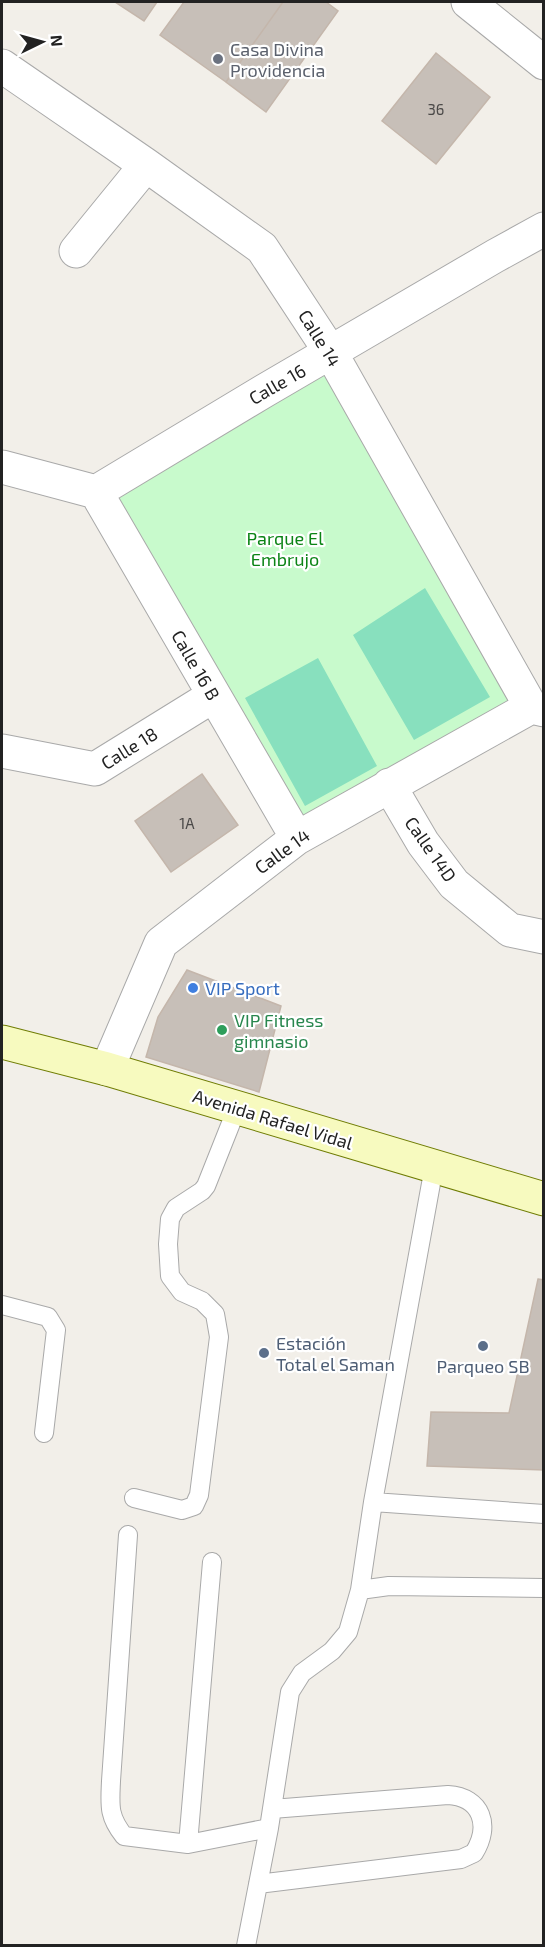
<svg xmlns="http://www.w3.org/2000/svg" width="545" height="1947" font-family="'Exo 2',sans-serif">
	<style>
		.park { fill: #c8facc }
		.pitch { fill: #88e0be }
		.building { fill: #c7bfb8; stroke: #c4b6ab; stroke-width: 1.5 }
		.lines { fill: none; stroke-linecap: round; stroke-linejoin: round }
		.service-casing { stroke: #a9a9a9; stroke-width: 20 }
		.minor-casing { stroke: #a9a9a9; stroke-width: 35 }
		.secondary-casing { stroke: #707d05; stroke-width: 35 }
		.service { stroke: #fff; stroke-width: 18 }
		.minor { stroke: #fff; stroke-width: 33 }
		.secondary { stroke: #f7fabf; stroke-width: 33 }
		.worship-dot { fill: #6b7280; stroke: #fff; stroke-width: 2 }
		.shop-dot { fill: #3f7fe0; stroke: #fff; stroke-width: 2 }
		.leisure-dot { fill: #2e9e5b; stroke: #fff; stroke-width: 2 }
		.service-dot { fill: #5c6f8a; stroke: #fff; stroke-width: 2 }
		.labels { text-anchor: middle; dominant-baseline: central; stroke-width: 4.5; stroke-linejoin: round; paint-order: stroke }
		.number-label { font-size: 15px; fill: #4b4948 }
		.worship-label { font-size: 18px; fill: #5b616d; stroke: #fff; text-anchor: start }
		.street-label { font-size: 18px; fill: #222; stroke: #fff }
		.park-label { font-size: 18px; fill: #0c8416; stroke: #fff }
		.shop-label { font-size: 18px; fill: #366cbe; stroke: #fff; text-anchor: start }
		.leisure-label { font-size: 18px; fill: #27864d; stroke: #fff; text-anchor: start }
		.service-label { font-size: 18px; fill: #4e5e75; stroke: #fff; text-anchor: start }
	</style>
	<rect width="100%" height="100%" fill="#f2efe9"/>
	<path class="park" d="M331 353 531 707 297 838 96 492Z"/>
	<path class="pitch" d="M425 588 490 697 414 740 353 635Z
		M318 658 377 766 305 806 245 698Z"/>
	<path class="building" d="M115 2H157L144 21Z
		M184 2H283L226 82 160 35Z
		M283 2H326L338 11 266 112 226 82Z
		M436 53 490 97 436 164 382 121Z
		M202 774 238 825 171 872 135 821Z
		M187 970 281 1006 259 1092 146 1057 158 1017Z
		M538 1279 544 1280V1470L427 1466 431 1412 509 1413Z"/>
	<g class="lines">
		<defs>
			<path id="service" d="M2 1305 48 1317 56 1330 44 1433
				M134 1498 182 1510 194 1506 199 1495 219 1337 215 1314 202 1301 182 1292 170 1276 168 1244 170 1219 176 1208 202 1191 206 1186 237 1108
				M373 1502 544 1514
				M128 1535 111 1781C110 1805 108 1816 124 1836L188 1844 269 1828
				M360 1590 389 1586 544 1588
				M188 1844 212 1562
				M258 1884 461 1859 474 1853C491 1826 482 1797 448 1795L272 1809
				M246 1946 269 1828 290 1692 302 1673 332 1651 348 1632 360 1590 373 1502 434 1167"/>
			<path id="minor" d="M468 2 544 63
				M2 66 146 165 262 248 331 353 531 707
				M76 251 146 165
				M2 467 96 492 264 391 495 256 544 229
				M96 492 297 838
				M2 751 95 769 213 696
				M389 785 423 843 454 884 510 930 544 937
				M107 1069 161 943 297 838 531 707 544 710"/>
			<path id="secondary" d="M2 1042 107 1069 544 1199"/>
		</defs>
		<use href="#service" class="service-casing"/>
		<use href="#minor" class="minor-casing"/>
		<use href="#secondary" class="secondary-casing"/>
		<use href="#service" class="service"/>
		<use href="#minor" class="minor"/>
		<use href="#secondary" class="secondary"/>
	</g>
	<circle class="worship-dot" cx="218" cy="59" r="6"/>
	<circle class="shop-dot" cx="193" cy="988" r="6"/>
	<circle class="leisure-dot" cx="222" cy="1030" r="6"/>
	<g class="service-dot">
		<circle cx="483" cy="1346" r="6"/>
		<circle cx="264" cy="1353" r="6"/>
	</g>
	<g class="labels">
		<g class="number-label">
			<text x="436" y="109">36</text>
			<text x="187" y="823">1A</text>
		</g>
		<g class="worship-label">
			<text x="230" y="49">Casa Divina<tspan x="230" dy="21">Providencia</tspan></text>
		</g>
		<g class="street-label">
			<text transform="translate(320 338) rotate(58)">Calle 14</text>
			<text transform="translate(277 384) rotate(-30)">Calle 16</text>
			<text transform="translate(196 665) rotate(60)">Calle 16 B</text>
			<text transform="translate(129 748) rotate(-32)">Calle 18</text>
			<text transform="translate(431 849) rotate(55)">Calle 14D</text>
			<text transform="translate(282 851) rotate(-36)">Calle 14</text>
			<text transform="translate(273 1119) rotate(17)">Avenida Rafael Vidal</text>
		</g>
		<g class="park-label">
			<text x="285" y="538">Parque El<tspan x="285" dy="21">Embrujo</tspan></text>
		</g>
		<g class="shop-label">
			<text x="205" y="988">VIP Sport</text>
		</g>
		<g class="leisure-label">
			<text x="234" y="1020">VIP Fitness<tspan x="234" dy="21">gimnasio</tspan></text>
		</g>
		<g class="service-label">
			<text x="276" y="1343">Estación<tspan x="276" dy="21">Total el Saman</tspan></text>
			<text x="483" y="1366" text-anchor="middle">Parqueo SB</text>
		</g>
	</g>
	<rect width="545" height="1947" fill="none" stroke="#222222" stroke-width="6"/>
	<g transform="translate(42 42) rotate(85)" stroke="#ffffff" stroke-width="4.5" paint-order="stroke">
	<path d="M0-4.5L10 22L0 15L-10 22Z" fill="#222222"/>
	<text y="-9" font-size="16" font-weight="bold" text-anchor="middle" fill="#222222">N</text>
	</g>
</svg>
